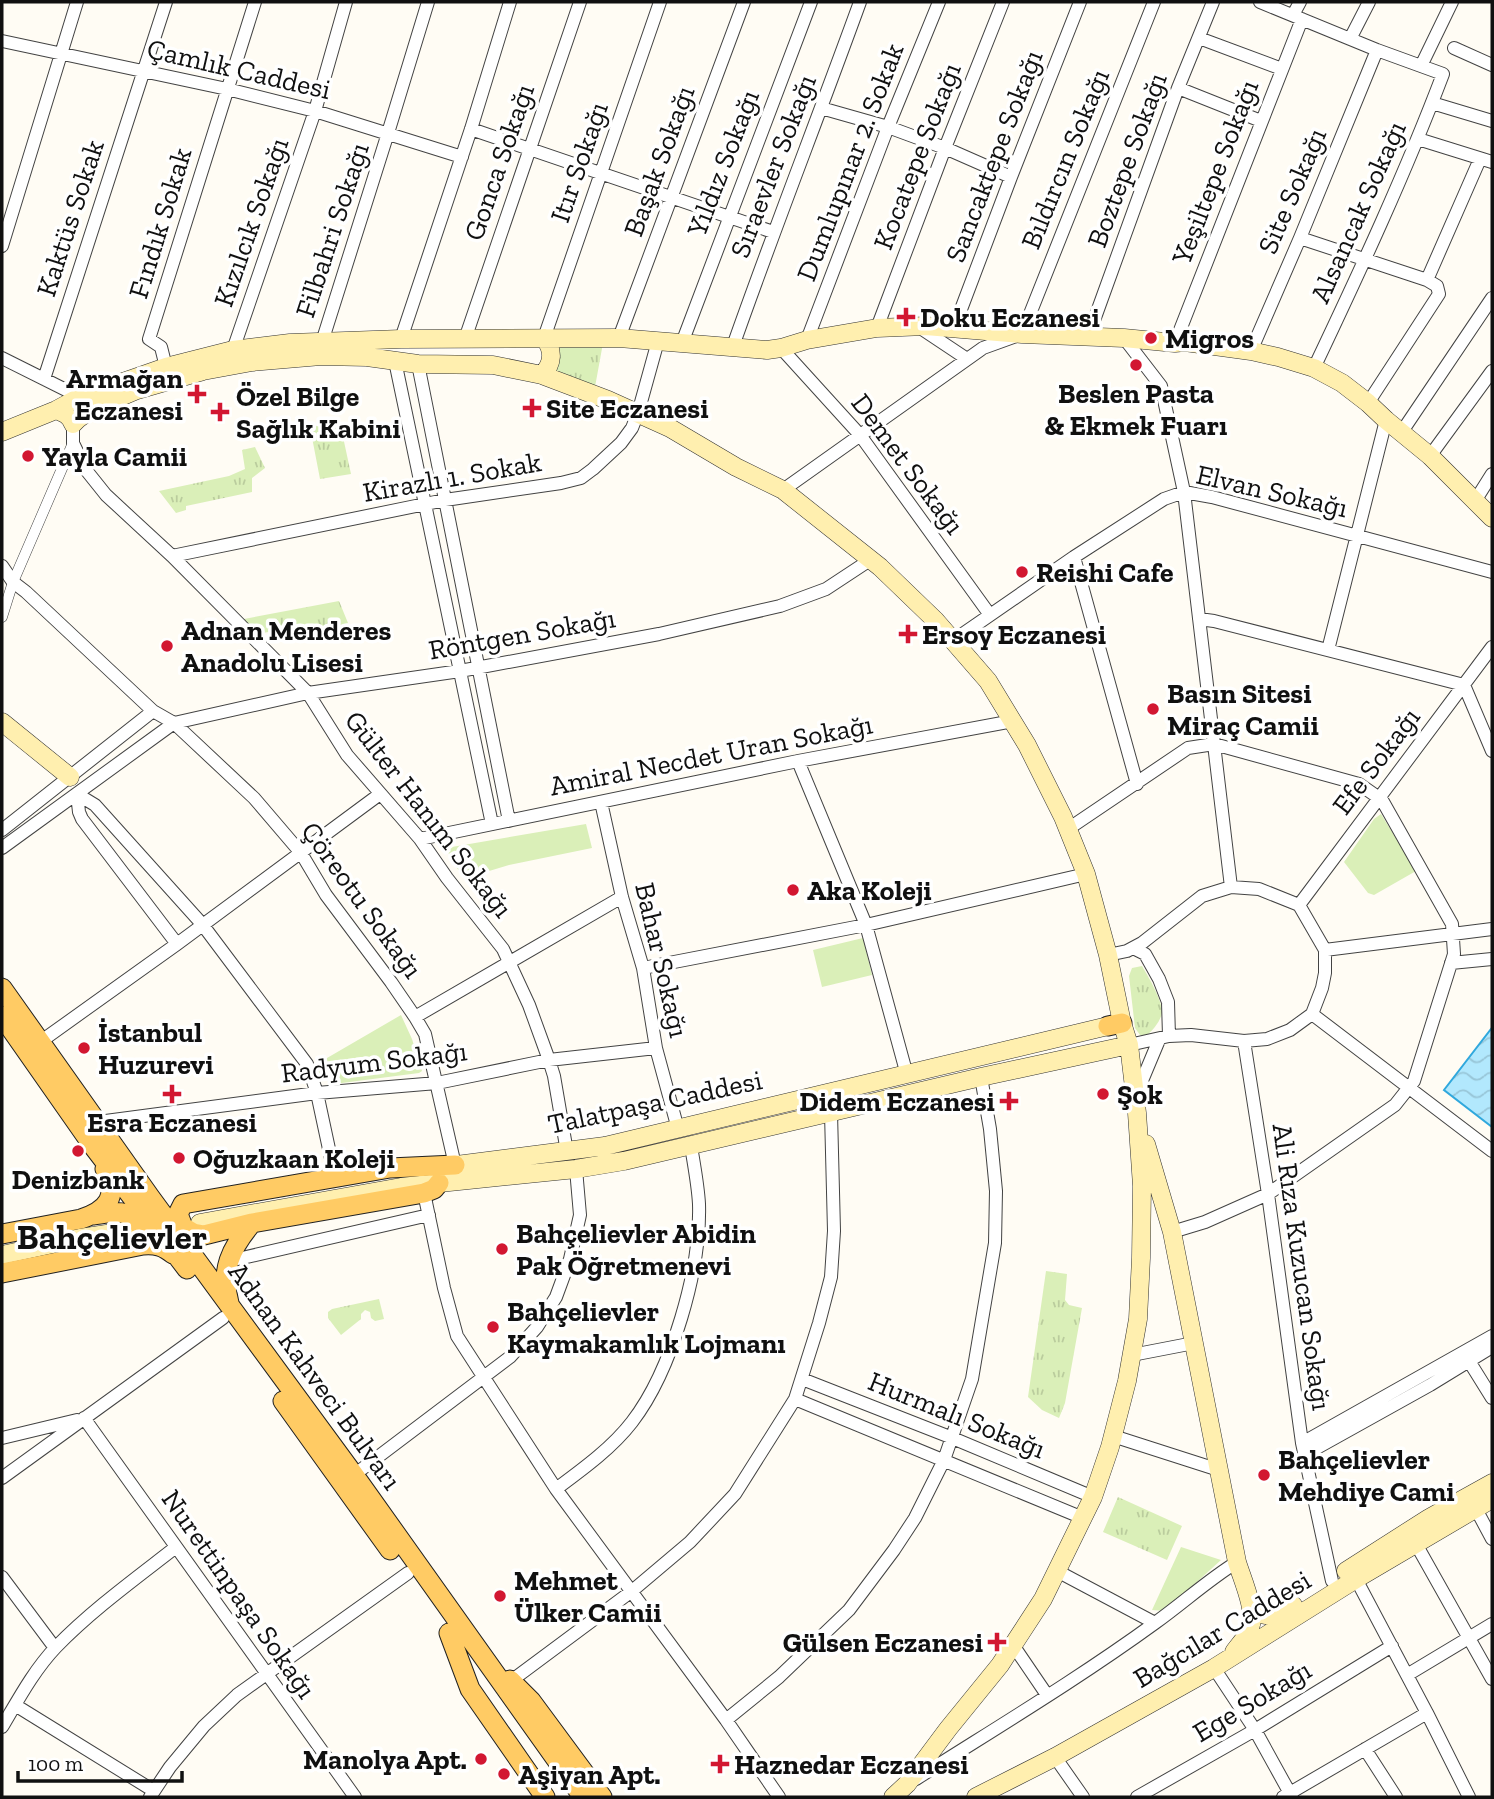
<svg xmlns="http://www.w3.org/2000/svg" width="1494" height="1799" font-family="'Zilla Slab',serif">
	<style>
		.grass { fill: url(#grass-tufts) }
		.park { fill: #daefb8 }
		.water { fill: url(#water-waves); stroke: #30a8dd; stroke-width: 2 }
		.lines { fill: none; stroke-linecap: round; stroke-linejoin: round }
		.pedestrian-casing { stroke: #434343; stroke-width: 11 }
		.minor-casing { stroke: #434343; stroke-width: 14 }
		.secondary-casing { stroke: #323232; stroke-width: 19 }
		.primary-casing { stroke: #212121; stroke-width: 21 }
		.pedestrian { stroke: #fff; stroke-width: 10 }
		.minor { stroke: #fff; stroke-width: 12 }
		.secondary { stroke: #ffefaf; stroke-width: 18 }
		.primary { stroke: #ffcb64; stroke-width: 19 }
		.poi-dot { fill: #d21731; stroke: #fff; stroke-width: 2.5 }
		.labels { text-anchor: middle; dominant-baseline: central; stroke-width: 7; stroke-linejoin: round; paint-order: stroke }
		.street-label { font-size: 28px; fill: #101010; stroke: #fff }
		.poi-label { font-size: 28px; font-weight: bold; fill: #101010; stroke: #fff; text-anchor: start }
		.district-label { font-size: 35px; font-weight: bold; fill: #101010; stroke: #fff }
	</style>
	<defs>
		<pattern id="grass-tufts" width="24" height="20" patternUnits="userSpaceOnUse" patternTransform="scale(1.75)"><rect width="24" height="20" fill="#daefb8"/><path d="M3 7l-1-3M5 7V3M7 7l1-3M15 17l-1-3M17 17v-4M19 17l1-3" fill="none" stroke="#bacc9d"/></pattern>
		<pattern id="water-waves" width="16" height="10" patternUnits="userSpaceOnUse" patternTransform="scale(1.75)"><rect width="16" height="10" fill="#b2e8fd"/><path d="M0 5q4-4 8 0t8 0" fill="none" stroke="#98c6d8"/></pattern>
	</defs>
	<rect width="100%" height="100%" fill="#fffcf4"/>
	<path class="grass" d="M556 343H603L595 387 556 374Z
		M340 423 351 474 320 479 310 427Z
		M255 447 265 468 252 478V492L186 506V510L176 513 159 491 229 476 245 469 242 450Z
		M339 601 348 623 342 625 344 634 311 641 308 636 278 642 274 631 257 634 252 633 244 619Z
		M1142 966C1148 976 1163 1001 1162 1013 1160 1022 1153 1030 1146 1036L1140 1035 1135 1028 1129 976 1132 968Z
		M1046 1271 1067 1274 1065 1300 1069 1305 1082 1308 1065 1403 1059 1418 1042 1410 1028 1397Z
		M379 1299 384 1319 375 1321 371 1318 370 1312 365 1310 361 1314V1319L341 1335 328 1318V1312L332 1309Z
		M1118 1497 1182 1526 1167 1560 1103 1532Z"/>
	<path class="park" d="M1381 814 1416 871 1374 895 1368 893 1344 862 1374 819Z
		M586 824 592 848 509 865 466 878 455 866 446 848Z
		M863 938 872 975 822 987 813 950Z
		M401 1015 412 1039 422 1071 419 1073 334 1084C324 1081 319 1075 315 1065Z
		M1181 1547 1221 1560 1165 1611 1152 1610Z"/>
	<path class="water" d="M1491 1029 1492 1030V1127L1444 1090Z"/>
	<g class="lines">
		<defs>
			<path id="pedestrian" d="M2 617 13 582 73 443"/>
			<path id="minor" d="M1260 2 1377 50 1443 74C1405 174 1360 271 1314 368
				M1293 15 1300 2
				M1199 38 1282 69
				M1350 39 1369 2
				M2 41 227 89 315 111 462 157
				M1454 48 1492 65
				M1421 66 1452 2
				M1178 88 1261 121
				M1432 103 1492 121
				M821 108 888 127 945 148 1011 177
				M471 129 773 232
				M1418 139 1492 162
				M1300 238 1427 280 1437 286 1439 294 1368 403
				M2 246 77 2
				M1427 280 1480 159
				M919 327 967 359
				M877 328 945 148 1003 2
				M954 328 1011 177 1080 2
				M1088 337 1178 88 1213 2
				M544 338 660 2
				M619 338 744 2
				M1124 338 1161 386 1184 492 1231 887
				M401 339 471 129 510 2
				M465 339 580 2
				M807 340 888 127 939 2
				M322 342 388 133 428 2
				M682 343 811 2
				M1175 343 1302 19
				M781 348 860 435 990 615
				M732 349C773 232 818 118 860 2
				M233 350 315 111 346 2
				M1251 351 1300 238 1377 50
				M2 358 80 397
				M395 361 492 824
				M418 364 509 821
				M166 367 161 347 149 339 255 2
				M44 379 166 2
				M73 424V443L86 470 106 495 172 556 308 693 347 755 420 839 447 878 503 949 529 1005 549 1060 554 1076 567 1152
				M1401 433 1492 298
				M1430 456 1492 371
				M783 490 983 348 1022 334 1154 2
				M1475 501 1492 474
				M172 556 445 500 561 483 581 478 593 469 621 443 632 428 638 413 658 341
				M1074 557 1137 784
				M2 566 13 582 26 592 153 711 174 723 254 798 301 853 326 895 391 982 415 1017 425 1034 455 1165
				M1199 619 1214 621 1464 685 1492 751
				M954 640 1074 557 1164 499 1184 492 1212 497 1492 572
				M1328 650 1386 420
				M798 761 866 925 907 1075
				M77 794 95 805 202 924 307 1064 317 1093 335 1177
				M77 794 79 812 82 819 177 944
				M601 802 622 897 643 968 656 1048 678 1129
				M1068 829 1188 748 1214 744 1359 784 1382 800 1452 924 1454 954 1414 1081 1395 1105 1268 1194 1205 1222 1172 1232
				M2 830 153 711
				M420 839 798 761 1013 721
				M2 848 174 723 308 693 460 671 659 634 780 606 826 589 870 560
				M1299 905 1492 647
				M1133 948 1145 954 1159 979 1168 1002 1169 1036
				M1325 950 1492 929
				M1108 955 1127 951 1142 943 1202 896 1231 887 1259 889 1299 905 1325 950V973L1322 988 1312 1014 1290 1030 1267 1039 1244 1041 1191 1035 1169 1036 1129 1045
				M1451 963 1492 959
				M643 968 866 925 1086 874
				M1312 1014 1492 1151
				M415 1017 622 897
				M1244 1041 1268 1194 1302 1443 1332 1581
				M40 1042 177 944 380 794
				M1136 1095 1159 1040
				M98 1122 317 1093 437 1083 549 1060 656 1048
				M424 1193 444 1288 457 1336 556 1489 726 1720 779 1797
				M229 1261 429 1215
				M1464 1353 1492 1398
				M1132 1355 1194 1343
				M802 1379 950 1437 1093 1497
				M795 1399 1083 1518
				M84 1418 355 1797
				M1113 1436 1219 1470
				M2 1438 77 1420
				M1302 1443 1492 1336
				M1306 1454 1430 1385 1492 1347
				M354 1475 510 1357 537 1327 556 1297 570 1259 580 1215 576 1169
				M2 1478 223 1318
				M556 1489C583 1469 612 1448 632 1422 672 1370 701 1269 699 1204 698 1185 694 1165 691 1146
				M1476 1509 1492 1539
				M1416 1544 1492 1679
				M1057 1571 1155 1623
				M2 1577 55 1648
				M1356 1579 1427 1713 1469 1797
				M1013 1645 1047 1695
				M1214 1668 1255 1730 1292 1797
				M1407 1675 1492 1624
				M511 1681 632 1591 690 1542 735 1494 795 1399 819 1323 831 1277 834 1231 831 1113
				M15 1705 154 1791
				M726 1720 779 1677 849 1610 894 1550 915 1518 944 1460 972 1379 995 1243 996 1191 990 1129 981 1077
				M2 1727C18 1700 34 1670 56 1647 92 1610 135 1579 176 1547
				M1365 1749 1396 1797
				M1055 1757 1083 1797
				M916 1779C996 1728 1078 1679 1155 1623 1183 1603 1208 1580 1237 1562
				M150 1797 170 1767 204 1726 237 1695 408 1573
				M1137 1797 1255 1730 1392 1646
				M1283 1797 1427 1713"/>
			<path id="secondary" d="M542 375C553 364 554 350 544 338
				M56 410C64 413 70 415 73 424L78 419 92 409 137 390 203 371 252 362 321 356 367 357 418 364 493 365 542 375 608 400 670 428 736 467 783 490 880 567 935 620 988 681 1027 745 1063 817 1086 874 1108 955 1122 1023 1129 1045 1137 1113 1142 1186 1141 1258 1138 1319 1127 1381 1110 1447 1093 1497 1043 1599 1000 1665 948 1729 907 1784 893 1797
				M2 432 56 410 80 397 166 367 233 350 290 343 401 339 619 338 767 350 781 348 807 340 877 328 926 326 1022 334 1124 338 1175 343 1185 342 1251 351 1278 357 1314 368 1342 383 1368 403 1386 420 1430 456 1492 518
				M2 722 70 777
				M1146 1144 1172 1232 1237 1562C1242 1579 1257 1611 1250 1628 1247 1637 1239 1645 1234 1652
				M441 1167 605 1146 1108 1026
				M200 1223 401 1187 576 1169 624 1161 981 1077 1129 1045
				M2 1255 80 1238 133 1230
				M1346 1571 1429 1518 1492 1483
				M1252 1611C1272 1619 1275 1617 1293 1605
				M976 1797 1055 1757 1214 1668 1356 1579 1492 1499"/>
			<path id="primary" d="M2 988 150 1197 354 1475 583 1797
				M2 1016 93 1146 187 1269
				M1108 1026 1122 1023
				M439 1183 434 1189 424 1193 252 1223 204 1235 193 1233 183 1227 178 1214 183 1204 390 1168 455 1165
				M93 1215C117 1212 131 1207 144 1232
				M2 1234 81 1219C108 1210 119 1196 105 1169
				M2 1273 143 1245C156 1244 163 1246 173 1254
				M229 1303C220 1270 231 1248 252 1223
				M283 1401 390 1550
				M449 1633 470 1689 545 1797
				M510 1680 531 1701 602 1797"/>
		</defs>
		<use href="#pedestrian" class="pedestrian-casing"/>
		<use href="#minor" class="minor-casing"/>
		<use href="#secondary" class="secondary-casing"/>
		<use href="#primary" class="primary-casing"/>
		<use href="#pedestrian" class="pedestrian"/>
		<use href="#minor" class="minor"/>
		<use href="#secondary" class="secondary"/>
		<use href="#primary" class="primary"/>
	</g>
	<g class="poi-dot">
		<path d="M902.5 306.5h7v7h7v7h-7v7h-7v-7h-7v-7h7z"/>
		<circle cx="1151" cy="338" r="7"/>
		<circle cx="1136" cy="365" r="7"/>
		<path d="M193.5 383.5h7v7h7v7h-7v7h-7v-7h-7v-7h7z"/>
		<path d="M528.5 397.5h7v7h7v7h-7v7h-7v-7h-7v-7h7z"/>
		<path d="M216.5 401.5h7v7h7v7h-7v7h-7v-7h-7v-7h7z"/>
		<circle cx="28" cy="456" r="7"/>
		<circle cx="1022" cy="572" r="7"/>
		<path d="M904.5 623.5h7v7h7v7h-7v7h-7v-7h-7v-7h7z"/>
		<circle cx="167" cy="646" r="7"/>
		<circle cx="1153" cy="709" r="7"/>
		<circle cx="793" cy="890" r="7"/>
		<circle cx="84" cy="1048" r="7"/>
		<path d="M168.5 1083.5h7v7h7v7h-7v7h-7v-7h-7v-7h7z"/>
		<circle cx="1103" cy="1094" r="7"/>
		<path d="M1005.5 1090.5h7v7h7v7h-7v7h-7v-7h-7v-7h7z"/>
		<circle cx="78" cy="1151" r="7"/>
		<circle cx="179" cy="1158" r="7"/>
		<circle cx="502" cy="1249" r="7"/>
		<circle cx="493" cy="1327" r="7"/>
		<circle cx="1264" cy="1475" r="7"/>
		<circle cx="500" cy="1596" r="7"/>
		<path d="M993.5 1631.5h7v7h7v7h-7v7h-7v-7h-7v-7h7z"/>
		<circle cx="481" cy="1759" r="7"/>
		<path d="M716.5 1753.5h7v7h7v7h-7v7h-7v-7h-7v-7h7z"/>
		<circle cx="504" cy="1774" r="7"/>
	</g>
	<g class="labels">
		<g class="street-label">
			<text transform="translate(239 69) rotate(13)">Çamlık Caddesi</text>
			<text transform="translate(917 156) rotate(-69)">Kocatepe Sokağı</text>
			<text transform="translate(994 156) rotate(-69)">Sancaktepe Sokağı</text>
			<text transform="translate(1065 159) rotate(-68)">Bıldırcın Sokağı</text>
			<text transform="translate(1127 160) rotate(-70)">Boztepe Sokağı</text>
			<text transform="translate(659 161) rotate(-70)">Başak Sokağı</text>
			<text transform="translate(499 162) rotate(-71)">Gonca Sokağı</text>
			<text transform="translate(579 162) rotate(-71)">Itır Sokağı</text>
			<text transform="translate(850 162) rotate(-69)">Dumlupınar 2. Sokak</text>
			<text transform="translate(723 163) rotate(-69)">Yıldız Sokağı</text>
			<text transform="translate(773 166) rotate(-69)">Sıraevler Sokağı</text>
			<text transform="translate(1215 172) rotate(-69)">Yeşiltepe Sokağı</text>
			<text transform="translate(1292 191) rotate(-67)">Site Sokağı</text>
			<text transform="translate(1358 212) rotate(-66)">Alsancak Sokağı</text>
			<text transform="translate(70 218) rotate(-72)">Kaktüs Sokak</text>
			<text transform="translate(251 222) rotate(-71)">Kızılcık Sokağı</text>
			<text transform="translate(160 223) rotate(-73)">Fındık Sokak</text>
			<text transform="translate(332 230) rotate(-72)">Filbahri Sokağı</text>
			<text transform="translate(908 464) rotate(53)">Demet Sokağı</text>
			<text transform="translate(452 477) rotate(-10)">Kirazlı 1. Sokak</text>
			<text transform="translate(1272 491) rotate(13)">Elvan Sokağı</text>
			<text transform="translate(522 634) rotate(-10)">Röntgen Sokağı</text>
			<text transform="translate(711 755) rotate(-11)">Amiral Necdet Uran Sokağı</text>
			<text transform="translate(1376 761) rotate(-53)">Efe Sokağı</text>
			<text transform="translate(429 814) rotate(52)">Gülter Hanım Sokağı</text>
			<text transform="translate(362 900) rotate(54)">Çöreotu Sokağı</text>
			<text transform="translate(662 960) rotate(77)">Bahar Sokağı</text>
			<text transform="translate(374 1062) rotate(-7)">Radyum Sokağı</text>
			<text transform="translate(655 1102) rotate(-12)">Talatpaşa Caddesi</text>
			<text transform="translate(1302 1267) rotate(82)">Ali Rıza Kuzucan Sokağı</text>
			<text transform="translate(315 1376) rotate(54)">Adnan Kahveci Bulvarı</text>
			<text transform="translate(957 1415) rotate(22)">Hurmalı Sokağı</text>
			<text transform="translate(239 1594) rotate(55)">Nurettinpaşa Sokağı</text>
			<text transform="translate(1222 1629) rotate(-31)">Bağcılar Caddesi</text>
			<text transform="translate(1252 1701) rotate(-31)">Ege Sokağı</text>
		</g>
		<g class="poi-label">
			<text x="920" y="317">Doku Eczanesi</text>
			<text x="1165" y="338">Migros</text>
			<text x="183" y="378" text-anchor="end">Armağan<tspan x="183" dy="32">Eczanesi</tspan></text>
			<text x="1136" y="393" text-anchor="middle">Beslen Pasta<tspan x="1136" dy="32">&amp; Ekmek Fuarı</tspan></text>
			<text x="236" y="396">Özel Bilge<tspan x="236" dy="32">Sağlık Kabini</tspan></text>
			<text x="546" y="408">Site Eczanesi</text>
			<text x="42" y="456">Yayla Camii</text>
			<text x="1036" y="572">Reishi Cafe</text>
			<text x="181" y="630">Adnan Menderes<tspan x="181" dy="32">Anadolu Lisesi</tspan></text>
			<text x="922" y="634">Ersoy Eczanesi</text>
			<text x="1167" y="693">Basın Sitesi<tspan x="1167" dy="32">Miraç Camii</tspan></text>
			<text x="807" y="890">Aka Koleji</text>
			<text x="98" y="1032">İstanbul<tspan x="98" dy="32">Huzurevi</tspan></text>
			<text x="1117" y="1094">Şok</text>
			<text x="995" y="1101" text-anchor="end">Didem Eczanesi</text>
			<text x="172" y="1122" text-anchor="middle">Esra Eczanesi</text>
			<text x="193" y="1158">Oğuzkaan Koleji</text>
			<text x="78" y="1179" text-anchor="middle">Denizbank</text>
			<text x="516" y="1233">Bahçelievler Abidin<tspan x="516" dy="32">Pak Öğretmenevi</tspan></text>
			<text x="507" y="1311">Bahçelievler<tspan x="507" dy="32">Kaymakamlık Lojmanı</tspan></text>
			<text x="1278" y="1459">Bahçelievler<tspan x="1278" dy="32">Mehdiye Cami</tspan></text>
			<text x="514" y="1580">Mehmet<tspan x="514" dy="32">Ülker Camii</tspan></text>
			<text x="983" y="1642" text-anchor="end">Gülsen Eczanesi</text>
			<text x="467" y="1759" text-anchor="end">Manolya Apt.</text>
			<text x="734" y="1764">Haznedar Eczanesi</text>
			<text x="518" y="1774">Aşiyan Apt.</text>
		</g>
		<g class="district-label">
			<text x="112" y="1237">Bahçelievler</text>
		</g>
	</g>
	<rect width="1494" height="1799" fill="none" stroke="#101010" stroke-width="7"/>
	<path d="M18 1771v10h164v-10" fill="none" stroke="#101010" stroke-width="3.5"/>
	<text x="28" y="1771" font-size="21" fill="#101010" stroke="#ffffff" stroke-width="5" paint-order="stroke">100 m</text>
</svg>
